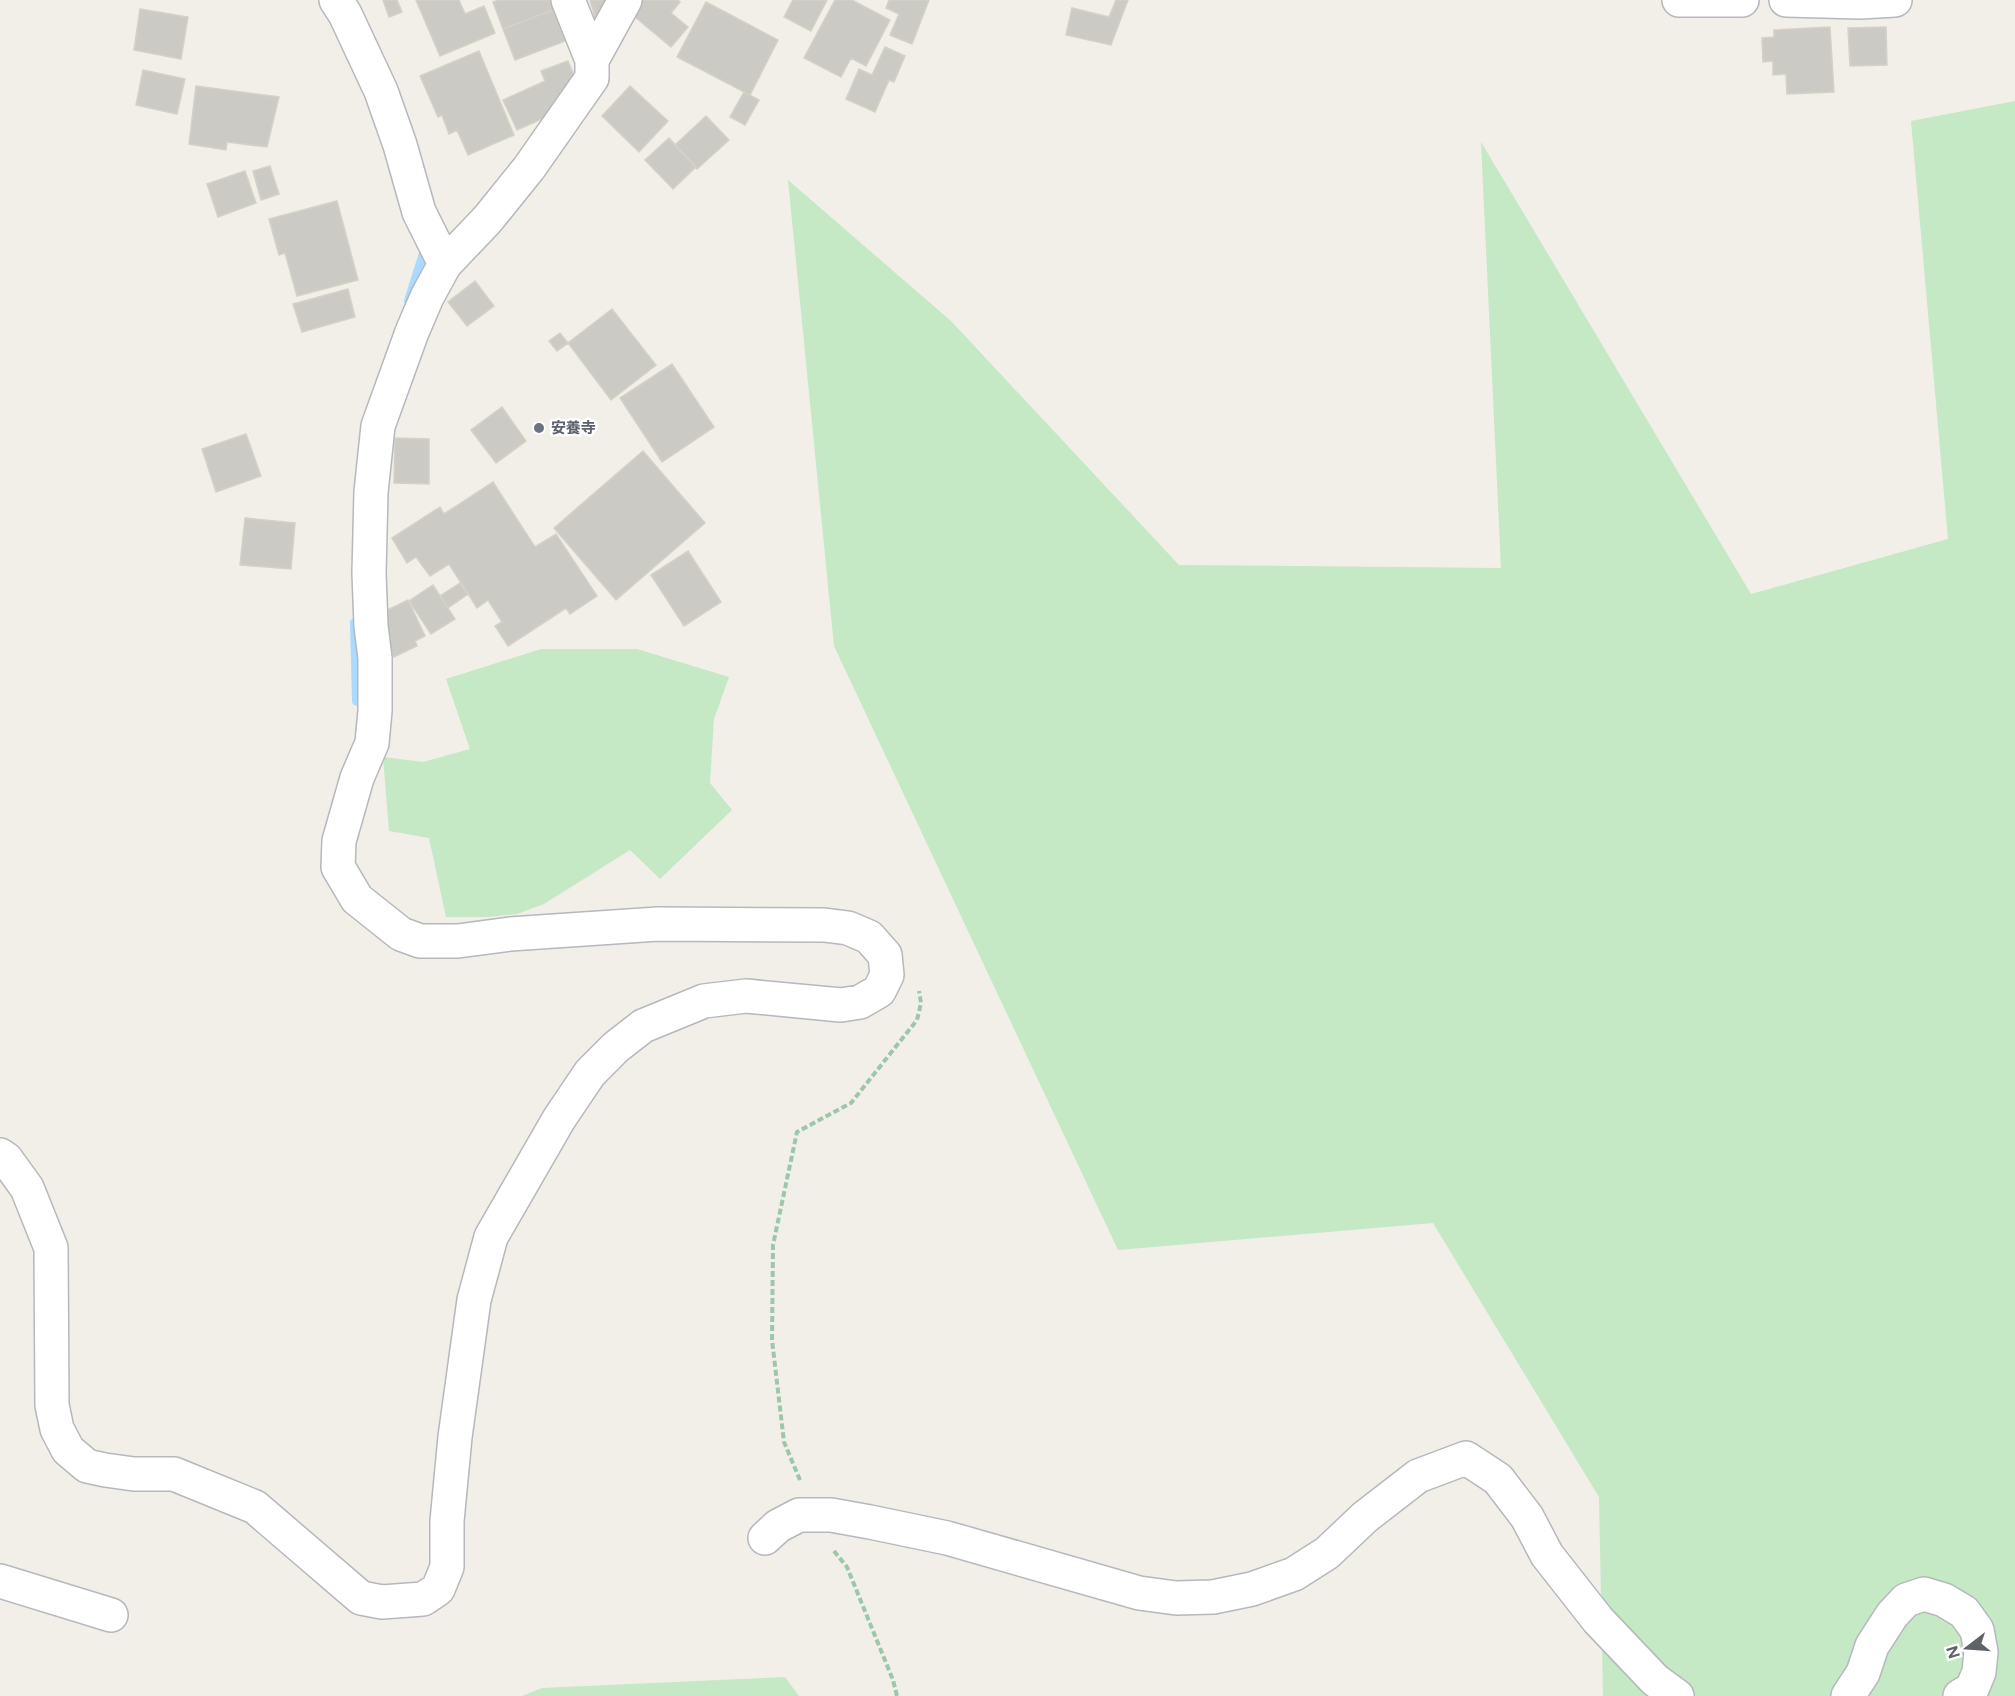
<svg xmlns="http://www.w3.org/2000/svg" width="2015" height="1696" font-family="Figtree,'Noto Sans JP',sans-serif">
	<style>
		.green { fill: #c5e8c5 }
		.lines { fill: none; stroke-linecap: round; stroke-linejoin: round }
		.stream { stroke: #aadaff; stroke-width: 10 }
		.building { fill: #cccac5; stroke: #d6d1c6; stroke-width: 1.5 }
		.minor-casing { stroke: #b5b8bc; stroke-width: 36 }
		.path { stroke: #9cc7a9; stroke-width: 4; stroke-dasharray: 6 3; stroke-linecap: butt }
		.minor { stroke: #fff; stroke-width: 33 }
		.worship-dot { fill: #6b7280; stroke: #fff; stroke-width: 2 }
		.labels { text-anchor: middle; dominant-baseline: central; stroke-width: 5; stroke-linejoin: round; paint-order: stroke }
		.worship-label { font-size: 15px; font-weight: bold; fill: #5b616d; stroke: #fff; text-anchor: start }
	</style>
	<rect width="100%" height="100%" fill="#f1efe8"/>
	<path class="green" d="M2015 101V1696H1603L1599 1497 1433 1223 1118 1250 834 646 788 180 951 321 1179 565 1501 568 1481 142 1751 594 1948 539 1911 121Z
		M541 649H637L729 677 714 719 710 783 732 810 660 879 630 850 544 904 517 914 488 917H446L429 838 389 831 383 757 423 762 470 749 446 679Z
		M785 1677 799 1696H522L542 1688Z"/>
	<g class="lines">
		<path class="stream" d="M409 301 427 244
			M355 623 357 701"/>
	</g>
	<path class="building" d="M383 0H397L402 12 389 17Z
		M416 0H459L465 14 484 6 495 33 440 56Z
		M499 0H550L553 10 503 29 493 2Z
		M590 0H613L614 4 595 17Z
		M641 0H678L680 2 671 13 688 27 671 47 630 13Z
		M793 0H827L811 31 784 17Z
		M835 0H852L890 20 866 66 851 58 841 77 804 58Z
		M889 0H929L912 44 890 35 899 14 886 8Z
		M1116 0H1128L1111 45 1066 35 1072 8 1109 17Z
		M706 2 778 40 750 95 677 57Z
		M140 9 188 17 181 59 134 50Z
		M553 10 565 41 515 60 503 29Z
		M1830 27 1834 92 1787 94 1786 74 1773 75V61L1763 62 1762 38 1774 37V30Z
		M1886 27 1887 65 1850 66 1848 28Z
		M885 47 905 56 894 82 889 80 875 112 846 99 859 69 872 75Z
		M479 51 514 135 468 155 457 130 449 134 442 115 438 117 420 76Z
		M568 61 577 82 553 114 517 130 503 100 545 81 541 71Z
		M143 70 185 79 177 114 136 105Z
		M196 86 279 97 267 147 227 142 226 150 189 144Z
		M630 86 668 121 639 152 602 116Z
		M744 92 759 100 745 125 730 117Z
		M706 116 729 140 697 169 675 145Z
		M669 138 696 167 673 189 645 160Z
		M270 166 279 194 261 200 253 171Z
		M245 171 256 203 218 217 207 184Z
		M337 201 358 280 297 296 285 253 279 255 269 219Z
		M475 281 494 306 467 326 448 302Z
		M348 289 355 317 302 332 293 304Z
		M612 309 656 365 611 400 568 343Z
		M560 333 568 343 557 351 549 341Z
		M672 364 714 427 662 462 620 398Z
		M502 407 526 441 496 463 471 430Z
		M246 434 261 476 216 492 202 449Z
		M395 438 429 439V484L394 483Z
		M643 451 705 523 616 600 554 528Z
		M493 482 535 547 556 534 597 596 570 614 566 608 508 646 495 626 502 622 488 600 477 608 449 564 430 576 416 557 407 563 392 538 440 507 444 514Z
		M245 518 295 523 291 569 240 565Z
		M688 551 721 602 684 626 651 575Z
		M460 583 468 594 448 608 440 596Z
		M433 585 455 619 431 634 409 601Z
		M408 600 425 636 415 641 417 646 394 657 386 641 391 639 379 614Z"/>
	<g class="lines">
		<defs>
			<path id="minor" d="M336 0 345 14 381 91 400 145 419 212 445 264
				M1679 0H1742
				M1786 0 1860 2 1895 0
				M592 60 625 0
				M0 1155 6 1159 27 1188 51 1248 52 1405 57 1429 68 1450 87 1466 105 1470 134 1474H174L255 1507 361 1598 382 1602 423 1599 438 1589 447 1567V1521L455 1437 474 1300 491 1237 559 1119 590 1073 616 1047 643 1026 704 1001 746 996 841 1005 860 1002 879 991 887 975 885 955 869 937 848 928 824 925 658 924 510 934 458 941H420L401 934 357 899 338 867 339 841 357 778 372 743 375 711V658L371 626 369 573 371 492 378 426 412 332 427 297 445 264 487 220 529 168 592 78V60L568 0
				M765 1538 778 1526 799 1515H831L870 1522 947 1538 1139 1593 1176 1598 1213 1597 1252 1589 1294 1574 1327 1553 1365 1517 1418 1476 1466 1458 1498 1479 1527 1517 1547 1555 1598 1620 1655 1680 1677 1696
				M0 1581 111 1615
				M1848 1696 1863 1673 1872 1646 1892 1615 1906 1600 1924 1594 1944 1600 1964 1612 1977 1630 1981 1652 1979 1672 1972 1689 1960 1696"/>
		</defs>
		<use href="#minor" class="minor-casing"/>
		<path class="path" d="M800 1480 784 1442 772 1340 773 1245 797 1132 851 1103 917 1020 921 1003 919 991
			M834 1551 847 1567 893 1680 897 1696"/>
		<use href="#minor" class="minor"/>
	</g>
	<circle class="worship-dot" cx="539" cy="428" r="6"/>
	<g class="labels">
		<g class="worship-label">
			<text x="551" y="428">安養寺</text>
		</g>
	</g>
	<g transform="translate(1967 1648) rotate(253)" stroke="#ffffff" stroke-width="4.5" paint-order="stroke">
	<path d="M0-4.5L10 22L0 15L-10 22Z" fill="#5f6368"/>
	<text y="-9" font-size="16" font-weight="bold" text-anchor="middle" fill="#5f6368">N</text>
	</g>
</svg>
